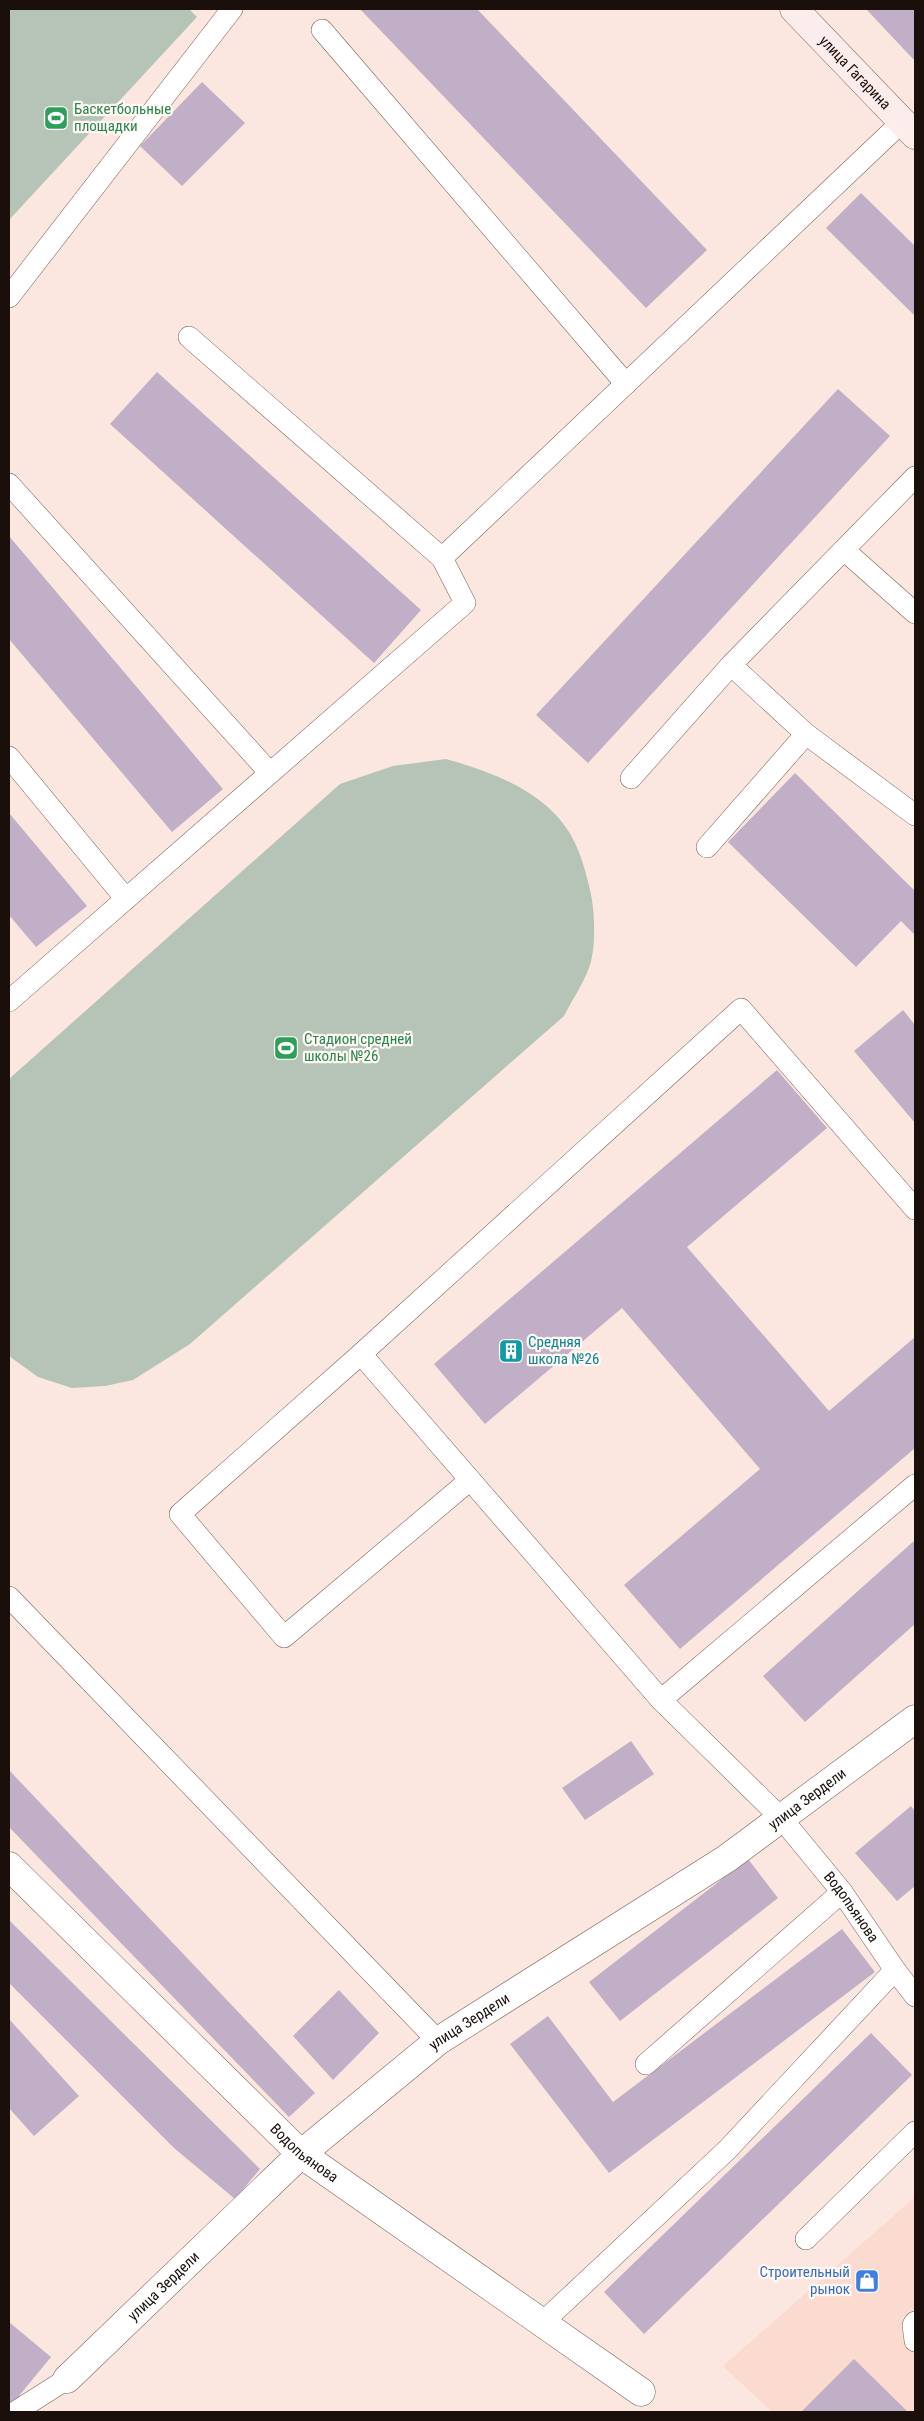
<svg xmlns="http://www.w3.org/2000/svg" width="924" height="2421" font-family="'Roboto Condensed',sans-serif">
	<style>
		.built { fill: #fbdacf }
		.green { fill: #b5c4b6 }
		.building { fill: #c1aec7 }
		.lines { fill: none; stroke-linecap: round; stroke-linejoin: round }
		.service-casing { stroke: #795d53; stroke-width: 22 }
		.minor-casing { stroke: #795d53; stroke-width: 29 }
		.secondary-casing { stroke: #795d53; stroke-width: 29 }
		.service { stroke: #fff; stroke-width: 21 }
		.minor { stroke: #fff; stroke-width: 28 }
		.secondary { stroke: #fcedec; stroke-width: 28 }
		.labels { text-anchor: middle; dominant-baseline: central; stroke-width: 4.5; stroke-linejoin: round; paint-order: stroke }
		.street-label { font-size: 15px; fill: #1a0f0b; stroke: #fff8f5 }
		.leisure-label { font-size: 15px; fill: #27864d; stroke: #fff8f5; text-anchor: start }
		.culture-label { font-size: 15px; fill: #0d838f; stroke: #fff8f5; text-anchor: start }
		.shop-label { font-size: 15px; fill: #366cbe; stroke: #fff8f5; text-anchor: end }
	</style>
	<rect width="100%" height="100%" fill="#fbe7e0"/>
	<path class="built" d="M915 2197V2412H772L723 2366Z"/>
	<path class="green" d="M9 9H189L197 17 9 220Z
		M446 759C493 772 547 792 572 837 581 854 586 872 590 890 595 910 596 946 590 965 584 983 572 1000 564 1016L190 1344 133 1380 105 1386 72 1388 38 1377 9 1356V1079L340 784 393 766Z"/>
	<path class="building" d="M360 9H477L707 250 646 308Z
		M866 9H915V61Z
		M202 82 245 123 182 186 140 146Z
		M861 193 915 246V316L826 228Z
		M157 372 421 610 374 663 110 424Z
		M838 389 890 436 588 763 536 715Z
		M9 536 223 789 172 832 9 639Z
		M795 773 915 891V935L901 921 856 967 728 842Z
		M9 813 87 906 36 947 9 915Z
		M903 1010 915 1025V1123L854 1051Z
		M777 1070 827 1128 687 1247 829 1411 915 1337V1448L680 1649 624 1585 760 1469 622 1308 485 1424 434 1364Z
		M915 1540V1624L805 1722 763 1676Z
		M631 1741 654 1774 585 1820 562 1788Z
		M9 1770 315 2093 289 2117 9 1827Z
		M911 1806 915 1811V1886L897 1901 855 1853Z
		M748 1859 778 1898 620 2021 589 1982Z
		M9 1920 260 2169 235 2199 174 2148 9 1983Z
		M842 1929 875 1972 609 2173 510 2044 548 2016 613 2102Z
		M339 1990 379 2033 333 2080 293 2036Z
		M9 2019 79 2096 34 2136 9 2108Z
		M871 2033 912 2075 644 2334 604 2292Z
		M9 2322 51 2357 9 2408Z
		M854 2359 908 2412H801Z"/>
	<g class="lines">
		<defs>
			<g id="service">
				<path d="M322 30 626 384"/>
				<path d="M9 297 232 9"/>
				<path d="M189 337 442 558"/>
				<path d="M915 477 731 665 806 734 915 815"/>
				<path d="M9 484 270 773"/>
				<path d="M844 550 915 613"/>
				<path d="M9 757 126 899"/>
				<path d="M631 778 731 665"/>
				<path d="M707 847 806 734"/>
				<path d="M9 1001 465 603 442 558 903 121"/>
				<path id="s1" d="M915 1209 741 1009 361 1354 661 1700 782 1819 842 1892 895 1970 915 1996"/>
				<path d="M361 1354 180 1514 284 1637 470 1480"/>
				<path d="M9 1597 438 2041"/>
				<path d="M661 1700 915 1485"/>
				<path d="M646 2064 842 1892"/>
				<path d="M806 2239 915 2132"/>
				<path d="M915 2322 913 2325 915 2341"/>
				<path d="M542 2323 727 2150 895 1970"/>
				<path d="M15 2412 67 2379"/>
			</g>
			<g id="minor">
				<path id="s2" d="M9 1866 301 2154 641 2392"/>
				<path id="s3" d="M67 2379 301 2154 438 2041 726 1859 915 1719"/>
			</g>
			<g id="secondary">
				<path id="s4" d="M794 9 915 135"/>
			</g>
		</defs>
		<use href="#service" class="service-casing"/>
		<use href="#minor" class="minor-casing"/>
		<use href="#secondary" class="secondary-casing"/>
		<use href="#service" class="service"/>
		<use href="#minor" class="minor"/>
		<use href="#secondary" class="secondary"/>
	</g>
	<defs>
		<symbol id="stadium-square" viewBox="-11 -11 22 22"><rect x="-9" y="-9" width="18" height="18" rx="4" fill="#2e9e5b" stroke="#fff8f5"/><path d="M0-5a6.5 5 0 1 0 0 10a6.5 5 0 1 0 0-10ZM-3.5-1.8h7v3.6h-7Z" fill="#fff"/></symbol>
		<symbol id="building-square" viewBox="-11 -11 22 22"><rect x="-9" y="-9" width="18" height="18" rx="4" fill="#0f9aa8" stroke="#fff8f5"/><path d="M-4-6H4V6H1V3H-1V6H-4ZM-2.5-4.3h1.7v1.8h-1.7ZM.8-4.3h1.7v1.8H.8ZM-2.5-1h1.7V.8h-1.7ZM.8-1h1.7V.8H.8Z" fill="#fff"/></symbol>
		<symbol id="shop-square" viewBox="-11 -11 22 22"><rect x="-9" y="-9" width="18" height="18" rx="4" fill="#3f7fe0" stroke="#fff8f5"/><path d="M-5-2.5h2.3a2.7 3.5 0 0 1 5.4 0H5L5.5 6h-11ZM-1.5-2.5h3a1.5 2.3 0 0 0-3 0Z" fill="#fff"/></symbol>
	</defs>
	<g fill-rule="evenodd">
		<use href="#stadium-square" x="42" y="104" width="28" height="28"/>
		<use href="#stadium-square" x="272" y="1034" width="28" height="28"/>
		<use href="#building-square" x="497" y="1337" width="28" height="28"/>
		<use href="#shop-square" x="853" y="2267" width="28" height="28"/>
	</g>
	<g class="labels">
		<g class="street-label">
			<text stroke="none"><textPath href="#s4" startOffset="88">улица Гагарина</textPath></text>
			<text stroke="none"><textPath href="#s3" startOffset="944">улица Зердели</textPath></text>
			<text stroke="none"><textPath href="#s1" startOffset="1518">Водопьянова</textPath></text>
			<text stroke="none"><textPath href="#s3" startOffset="539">улица Зердели</textPath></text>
			<text stroke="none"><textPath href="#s2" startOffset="412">Водопьянова</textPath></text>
			<text stroke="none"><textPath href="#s3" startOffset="134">улица Зердели</textPath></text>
		</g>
		<g class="leisure-label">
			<text x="74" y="109">Баскетбольные<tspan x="74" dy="17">площадки</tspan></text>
			<text x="304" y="1039">Стадион средней<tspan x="304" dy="17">школы №26</tspan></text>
		</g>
		<g class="culture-label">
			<text x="528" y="1342">Средняя<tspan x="528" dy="17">школа №26</tspan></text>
		</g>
		<g class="shop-label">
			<text x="850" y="2272">Строительный<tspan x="850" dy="17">рынок</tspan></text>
		</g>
	</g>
	<rect width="924" height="2421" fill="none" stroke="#1a0f0b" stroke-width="20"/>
</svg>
